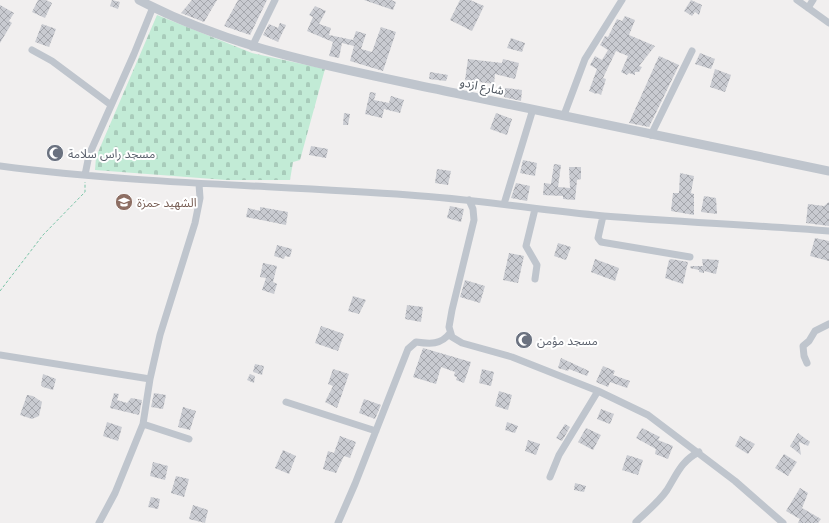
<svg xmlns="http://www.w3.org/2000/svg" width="829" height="523" font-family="Quicksand,'Noto Sans Arabic',sans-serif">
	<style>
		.cemetery { fill: url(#cemetery-stones) }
		.building { fill: url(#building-cross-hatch) }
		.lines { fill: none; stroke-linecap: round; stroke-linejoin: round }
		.path { stroke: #7dc5a9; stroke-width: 1; stroke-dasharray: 3 2; stroke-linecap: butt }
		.minor { stroke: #bfc5cd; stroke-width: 7 }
		.tertiary { stroke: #bfc5cd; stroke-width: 9 }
		.labels { text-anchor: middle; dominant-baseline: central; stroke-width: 4; stroke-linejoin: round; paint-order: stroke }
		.street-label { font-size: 12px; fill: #49515b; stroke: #fff }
		.worship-label { font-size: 12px; fill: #5b616d; stroke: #fff; text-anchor: start }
		.education-label { font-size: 12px; fill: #785e54; stroke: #fff; text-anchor: start }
	</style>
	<defs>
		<pattern id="cemetery-stones" width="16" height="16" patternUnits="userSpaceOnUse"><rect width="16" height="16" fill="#c2ebd6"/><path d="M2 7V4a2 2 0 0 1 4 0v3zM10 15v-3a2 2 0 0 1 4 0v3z" fill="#a8cbba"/></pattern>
		<pattern id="building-cross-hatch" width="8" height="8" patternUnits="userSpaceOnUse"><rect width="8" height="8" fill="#c9cbd1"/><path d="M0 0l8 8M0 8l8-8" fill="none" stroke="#a5a7ad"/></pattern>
	</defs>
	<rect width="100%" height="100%" fill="#f1efef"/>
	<path class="cemetery" d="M157 15 252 53 325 69 300 160 293 162 290 180H226L95 170 96 157Z"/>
	<path class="building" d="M38 0H46L52 3 45 18 32 12Z
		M112 0 120 2 118 9 110 6Z
		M192 0H217L204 22 181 13Z
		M238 0H267L250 35 224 26Z
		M364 0H391L396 2 393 10Z
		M460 0H470L484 6 472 31 450 20Z
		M691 0 702 5 699 15 695 12 692 16 684 11Z
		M0 5 14 13 9 21 12 23 0 43Z
		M315 6 326 11 319 24 331 28 329 35 353 40 356 31 366 34 361 49 372 52 381 27 396 32 383 71 350 61 354 46 342 43 339 58 329 56 333 42 307 31 313 17 309 15Z
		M625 16 635 20 629 35 655 46 639 66 642 67 639 72H635V75L629 73 627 75 621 72 628 56 616 51 603 78 606 79 601 95 597 93 596 94 589 91 597 69 590 65 595 56 602 60 608 50 600 45 605 36 608 37 617 19 622 21Z
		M280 23 286 25 278 42 263 35 269 24 278 28Z
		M42 24 56 29 49 47 35 42Z
		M511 38 525 43 522 52 507 48Z
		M700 53 715 59 711 69 695 64Z
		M659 56 679 65 649 127 629 123Z
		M468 59 502 63 503 59 519 63 515 79 495 74 494 84 465 80Z
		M715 69 731 75 725 92 710 87Z
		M430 72 448 75 446 81 429 79Z
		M505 88 522 90 521 101 504 97Z
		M370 92 376 93 374 100 389 103 391 96 404 100 400 113 384 109 382 118 365 114Z
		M344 113 350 114 348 125H343Z
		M496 113 512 119 507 135 490 129Z
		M311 146 328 149 326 158 309 155Z
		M523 160 537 163 535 176 520 173Z
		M554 164 561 165 558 187 570 188 569 167H581V179L577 180 575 200 563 199V196L543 195 544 183 551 184Z
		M437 169 451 171 448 185 435 183Z
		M680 173 694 176 691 193 694 194V215L671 211 673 193H679Z
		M516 183 530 186 527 201 511 198Z
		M704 196 716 198 717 214 701 212Z
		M829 202V226L806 223 808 204 824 206Z
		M450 206 464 209 461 222 447 218Z
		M260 207 288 212 286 225 246 217 248 208 260 211Z
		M815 238 829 241V261L810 256Z
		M558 243 571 247 566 260 554 256Z
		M277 245 292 249 290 257 285 256 284 259 274 256Z
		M509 253 524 256 518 283 503 280Z
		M595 259 619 268 615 281 591 272Z
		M671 259 688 262 683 284 665 278 669 260Z
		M702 259 719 260 716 274 704 271V273L699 272V270L690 268 691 266H703Z
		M263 263 277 266 273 282 277 284 274 294 262 290 266 278 260 277Z
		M465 280 485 286 480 303 460 297Z
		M353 296 366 300 359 314 348 311Z
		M407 305 423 307 421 322 405 319Z
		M321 326 344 334 338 351 315 343Z
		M423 348 471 362 464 383 456 380 457 377 454 376 455 372 441 367 436 384 413 377Z
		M561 358 589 371 587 376 569 369 568 371 558 368Z
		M255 364 264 366 262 375 253 372Z
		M603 366 615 371 613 375 630 381 627 388 610 382 608 387 596 382Z
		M333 369 349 374 337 408 325 402 333 386 328 384Z
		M482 369 494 372 491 386 479 383Z
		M43 374 56 379 53 390 43 387 41 385Z
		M250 374 255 376 254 383 247 380Z
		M499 391 512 395 508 410 495 406Z
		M114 393 119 394 117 400 127 403 131 398 142 400 139 415 110 408Z
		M154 393 166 395 163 409 151 407Z
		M27 395 33 396 42 402 39 416 32 419 20 415Z
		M364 399 381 405 375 419 359 413Z
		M183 407 196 411 190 430 178 427Z
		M601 409 614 414 610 424 597 419Z
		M107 422 122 427 118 441 103 436Z
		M507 422 518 426 515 433 505 430Z
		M565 424 570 427 562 441 556 438Z
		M586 428 601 435 593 450 578 442Z
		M642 428 660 437 658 440 673 446 668 459 655 454 656 449 636 438Z
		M798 433 810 442 808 446 799 442 801 455 790 446Z
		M340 436 356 442 350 458 344 456 336 473 323 469 328 451 334 453Z
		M740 436 755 444 748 454 735 446Z
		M528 440 540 444 536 455 525 451Z
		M283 450 296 456 289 474 275 468Z
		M784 454 797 462 788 476 775 468Z
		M627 455 643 460 638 475 622 470Z
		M153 462 168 466 165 480 150 476Z
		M176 476 189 479 184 497 171 493Z
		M575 483 586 486 584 492 574 490Z
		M800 488 808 493 802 508 821 519 818 523H798L800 519 786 511Z
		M151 497 160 499 158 509 148 507Z
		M193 505 208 510 205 523 189 519Z"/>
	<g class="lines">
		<path class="path" d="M0 291 43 235 85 192V182"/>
		<path class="minor" d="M797 0 829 23
			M808 8 813 0
			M252 47 275 0
			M32 50 52 61 111 105
			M564 115 585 59 622 0
			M651 135 692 51
			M0 166C136 184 272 185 409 195 474 199 538 210 604 216 679 222 754 225 829 231
			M85 175 89 155 134 54 153 7
			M469 200 473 209 474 220 452 310 449 327 452 337 462 343 512 357 598 391 648 415 735 481 783 523
			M504 204 533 109
			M603 216 598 238 601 242 690 257
			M535 279 537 265 526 246 535 209
			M0 355 150 379
			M807 363 804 356 803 346 809 341 815 331 829 324
			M286 402 376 431
			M143 424 189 439
			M550 477 559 455 598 391
			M636 522C646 512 659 502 667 490 677 474 681 461 699 452
			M99 523 115 493 143 424 150 379 160 335 195 223 200 198 199 184
			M338 523 355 484 408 349 416 342C430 344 441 345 450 333"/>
		<path class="tertiary" d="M139 0C240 53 353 71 464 95 586 120 707 146 829 171"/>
	</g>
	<defs>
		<symbol id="mosque-disc" viewBox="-11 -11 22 22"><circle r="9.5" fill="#6b7280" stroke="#fff"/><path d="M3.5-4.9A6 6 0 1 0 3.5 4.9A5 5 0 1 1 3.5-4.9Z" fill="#fff"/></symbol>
		<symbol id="school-disc" viewBox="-11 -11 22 22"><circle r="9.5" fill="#8d6e63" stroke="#fff"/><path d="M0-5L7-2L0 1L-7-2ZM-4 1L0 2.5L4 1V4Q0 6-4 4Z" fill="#fff"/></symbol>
	</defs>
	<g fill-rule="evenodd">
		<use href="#mosque-disc" x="45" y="143" width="20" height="20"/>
		<use href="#school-disc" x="114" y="192" width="20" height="20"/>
		<use href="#mosque-disc" x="514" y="330" width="20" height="20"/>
	</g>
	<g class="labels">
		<g class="street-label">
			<text transform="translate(482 86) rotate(12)">شارع ازدو</text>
		</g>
		<g class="worship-label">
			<text x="68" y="153">مسجد راس سلامة</text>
			<text x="537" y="340">مسجد مؤمن</text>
		</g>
		<g class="education-label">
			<text x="137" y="202">الشهيد حمزة</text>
		</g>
	</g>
</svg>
